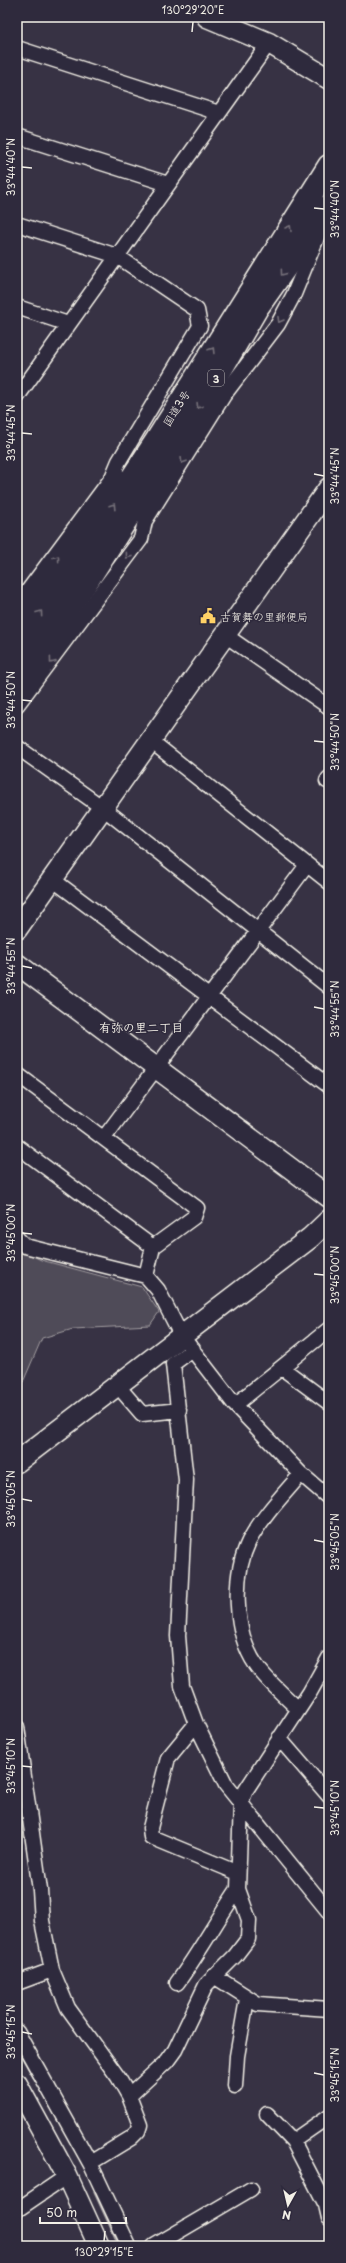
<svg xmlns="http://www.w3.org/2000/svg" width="346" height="2263" font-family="'Playpen Sans','Klee One',sans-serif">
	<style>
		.green { fill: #504b59; stroke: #a29ea0 }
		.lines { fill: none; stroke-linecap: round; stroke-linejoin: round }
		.stream { stroke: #a6a2a4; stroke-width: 3.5 }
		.street-casing { stroke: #f4f1e8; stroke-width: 17 }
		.secondary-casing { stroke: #f4f1e8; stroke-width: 23 }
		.highway-casing { stroke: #f4f1e8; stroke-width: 25 }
		.street { stroke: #2f2a3d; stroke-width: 14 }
		.secondary { stroke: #2f2a3d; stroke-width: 20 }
		.highway { stroke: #2f2a3d; stroke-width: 22 }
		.oneway { stroke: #747079 }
		.ticks { fill: none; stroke: #f4f1e8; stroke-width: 1.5 }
		.labels { text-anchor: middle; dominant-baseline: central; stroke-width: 3; stroke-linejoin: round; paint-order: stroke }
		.shield { fill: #2f2a3d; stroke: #b9b5b5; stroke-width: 1 }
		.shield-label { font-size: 10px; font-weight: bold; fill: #f4f1e8 }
		.street-label { font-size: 11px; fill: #f4f1e8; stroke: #2f2a3d }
		.poi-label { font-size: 11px; fill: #f4f1e8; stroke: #2f2a3d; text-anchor: start }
		.neighbourhood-label { font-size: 12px; font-weight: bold; fill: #f4f1e8; stroke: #2f2a3d }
		.neatline { fill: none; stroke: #f4f1e8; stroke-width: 1.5 }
		.ticks-label { font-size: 10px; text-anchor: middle; fill: #f4f1e8 }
	</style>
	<rect width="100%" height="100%" fill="#373244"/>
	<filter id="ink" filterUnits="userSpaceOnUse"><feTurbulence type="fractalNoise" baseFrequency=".025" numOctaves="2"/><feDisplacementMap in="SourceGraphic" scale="8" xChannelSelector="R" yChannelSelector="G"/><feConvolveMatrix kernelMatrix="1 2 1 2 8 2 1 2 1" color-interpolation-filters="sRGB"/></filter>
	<g filter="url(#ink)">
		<path class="green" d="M17 1248 41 1260 142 1287 159 1312 150 1325 73 1329 42 1338 17 1396Z"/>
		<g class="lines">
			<path class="stream" d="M17 2047 34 2077
				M95 2192 120 2246"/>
			<defs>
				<path id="street" d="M17 48 219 113
					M17 136 168 184
					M17 224 117 256 197 310 200 326 119 461 109 485
					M17 307 68 324
					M17 397 269 43
					M225 635 329 707
					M17 705 141 539 145 521 224 395 278 324 294 294 320 230
					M151 741 329 882
					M17 747 103 808 329 987
					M327 781 329 778
					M52 879 329 1086
					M17 1074 197 1208 194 1217 153 1247 146 1276
					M104 1138 307 865
					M17 1146 153 1247
					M17 1238 25 1246 146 1276 158 1290 181 1335 235 1405 301 1474 329 1498
					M193 1349 173 1364 186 1480 178 1636 182 1686 196 1724 226 1785 329 1912
					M282 1368 329 1403
					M117 1385 142 1414 179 1410
					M235 1405 329 1329
					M298 1709C284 1695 267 1681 256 1665 234 1633 232 1576 249 1541 262 1517 283 1495 301 1474
					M196 1724 168 1758 150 1828 151 1837 238 1873
					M17 1727 40 1890 42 1921 52 1970 68 2008 118 2077 129 2096 140 2125 138 2131 131 2138 90 2163
					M279 1738 329 1796
					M214 1976 258 2004 329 2009
					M17 1983 52 1970
					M177 1983C199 1953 217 1920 238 1889
					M17 2032 90 2163 129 2246
					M235 2086 237 2056 247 1999
					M129 2096 167 2061 175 2050 206 1985 235 1956 248 1939 249 1920 238 1889 241 1802 246 1790 310 1692 329 1658
					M267 2114 293 2141 329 2116
					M293 2141 326 2205 329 2218
					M17 2210 67 2176
					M154 2246 251 2189"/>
				<path id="secondary" d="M207 17 269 43 329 79
					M17 929 329 488
					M17 964 329 1197
					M17 1462 310 1238 329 1220
					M17 2084 67 2176 99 2246"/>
				<path id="highway" d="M17 612 116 479
					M17 645 71 571 156 441 329 166
					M17 678 84 586 205 397 257 308 329 206"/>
			</defs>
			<use href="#street" class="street-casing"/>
			<use href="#secondary" class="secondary-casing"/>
			<use href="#highway" class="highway-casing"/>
			<use href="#street" class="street"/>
			<use href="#secondary" class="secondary"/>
			<use href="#highway" class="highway"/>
		</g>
		<defs><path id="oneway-chevron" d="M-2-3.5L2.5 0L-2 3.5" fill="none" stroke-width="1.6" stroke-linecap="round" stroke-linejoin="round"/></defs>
		<g class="oneway">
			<use href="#oneway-chevron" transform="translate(289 228) rotate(-59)"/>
			<use href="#oneway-chevron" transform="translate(283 273) rotate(126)"/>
			<use href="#oneway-chevron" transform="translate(280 320) rotate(120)"/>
			<use href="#oneway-chevron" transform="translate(212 350) rotate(-58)"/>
			<use href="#oneway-chevron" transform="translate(199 406) rotate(122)"/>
			<use href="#oneway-chevron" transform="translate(183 461) rotate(122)"/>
			<use href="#oneway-chevron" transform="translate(113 506) rotate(-57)"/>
			<use href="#oneway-chevron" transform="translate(128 556) rotate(126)"/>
			<use href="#oneway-chevron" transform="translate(57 558) rotate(-54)"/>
			<use href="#oneway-chevron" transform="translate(40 613) rotate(-54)"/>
			<use href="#oneway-chevron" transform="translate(52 661) rotate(127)"/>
		</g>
	</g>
	<path class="ticks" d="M192 32 193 22M22 167 32 168M314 208 324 209M22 433 32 434M314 474 324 476M22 700 32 701M314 741 324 742M22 966 32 968M314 1007 324 1009M22 1233 32 1234M314 1274 324 1275M22 1499 32 1501M314 1540 324 1542M22 1766 32 1767M314 1807 324 1808M22 2032 32 2034M314 2073 324 2075M104 2241 105 2231"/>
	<defs>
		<symbol id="civic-bare" viewBox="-9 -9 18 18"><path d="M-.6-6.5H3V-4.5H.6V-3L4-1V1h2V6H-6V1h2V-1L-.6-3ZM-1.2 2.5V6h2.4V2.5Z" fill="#ffd166" stroke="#2f2a3d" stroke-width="2.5" paint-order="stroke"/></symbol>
	</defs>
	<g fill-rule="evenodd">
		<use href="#civic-bare" x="197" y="605" width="22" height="22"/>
	</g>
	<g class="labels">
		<rect class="shield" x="208" y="370" width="16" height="16" rx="3"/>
		<g class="shield-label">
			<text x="216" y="378">3</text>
		</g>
		<g class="street-label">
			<text transform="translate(176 408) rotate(-58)">国道3号</text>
		</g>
		<g class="poi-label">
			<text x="220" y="616">古賀舞の里郵便局</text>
		</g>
		<g class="neighbourhood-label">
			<text x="141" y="1027">有弥の里二丁目</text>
		</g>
	</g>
	<rect width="346" height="2263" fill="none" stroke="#2f2a3d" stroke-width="44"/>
	<g transform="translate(288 2205) rotate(188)" stroke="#2f2a3d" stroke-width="3" paint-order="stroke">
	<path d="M0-3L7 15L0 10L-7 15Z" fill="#f4f1e8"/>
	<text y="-6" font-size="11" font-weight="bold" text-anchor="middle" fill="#f4f1e8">N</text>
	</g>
	<path d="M40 2217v6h86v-6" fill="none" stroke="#f4f1e8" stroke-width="2"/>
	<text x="46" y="2217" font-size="12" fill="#f4f1e8" stroke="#2f2a3d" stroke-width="3" paint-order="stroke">50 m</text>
	<rect x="22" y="22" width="302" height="2219" class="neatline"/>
	<g class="ticks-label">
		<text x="193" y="14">130°29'20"E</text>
		<text transform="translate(11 167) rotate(-90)" y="4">33°44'40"N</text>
		<text transform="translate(335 209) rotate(-90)" y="4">33°44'40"N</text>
		<text transform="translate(11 433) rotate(-90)" y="4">33°44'45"N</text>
		<text transform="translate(335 476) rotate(-90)" y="4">33°44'45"N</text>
		<text transform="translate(11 700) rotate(-90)" y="4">33°44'50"N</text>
		<text transform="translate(335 742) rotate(-90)" y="4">33°44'50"N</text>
		<text transform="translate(11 966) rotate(-90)" y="4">33°44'55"N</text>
		<text transform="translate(335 1009) rotate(-90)" y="4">33°44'55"N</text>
		<text transform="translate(11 1233) rotate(-90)" y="4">33°45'00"N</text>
		<text transform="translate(335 1275) rotate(-90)" y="4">33°45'00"N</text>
		<text transform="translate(11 1499) rotate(-90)" y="4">33°45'05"N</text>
		<text transform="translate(335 1542) rotate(-90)" y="4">33°45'05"N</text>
		<text transform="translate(11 1766) rotate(-90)" y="4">33°45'10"N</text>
		<text transform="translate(335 1808) rotate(-90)" y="4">33°45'10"N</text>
		<text transform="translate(11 2032) rotate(-90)" y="4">33°45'15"N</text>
		<text transform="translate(335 2075) rotate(-90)" y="4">33°45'15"N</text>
		<text x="104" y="2256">130°29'15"E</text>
	</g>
</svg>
